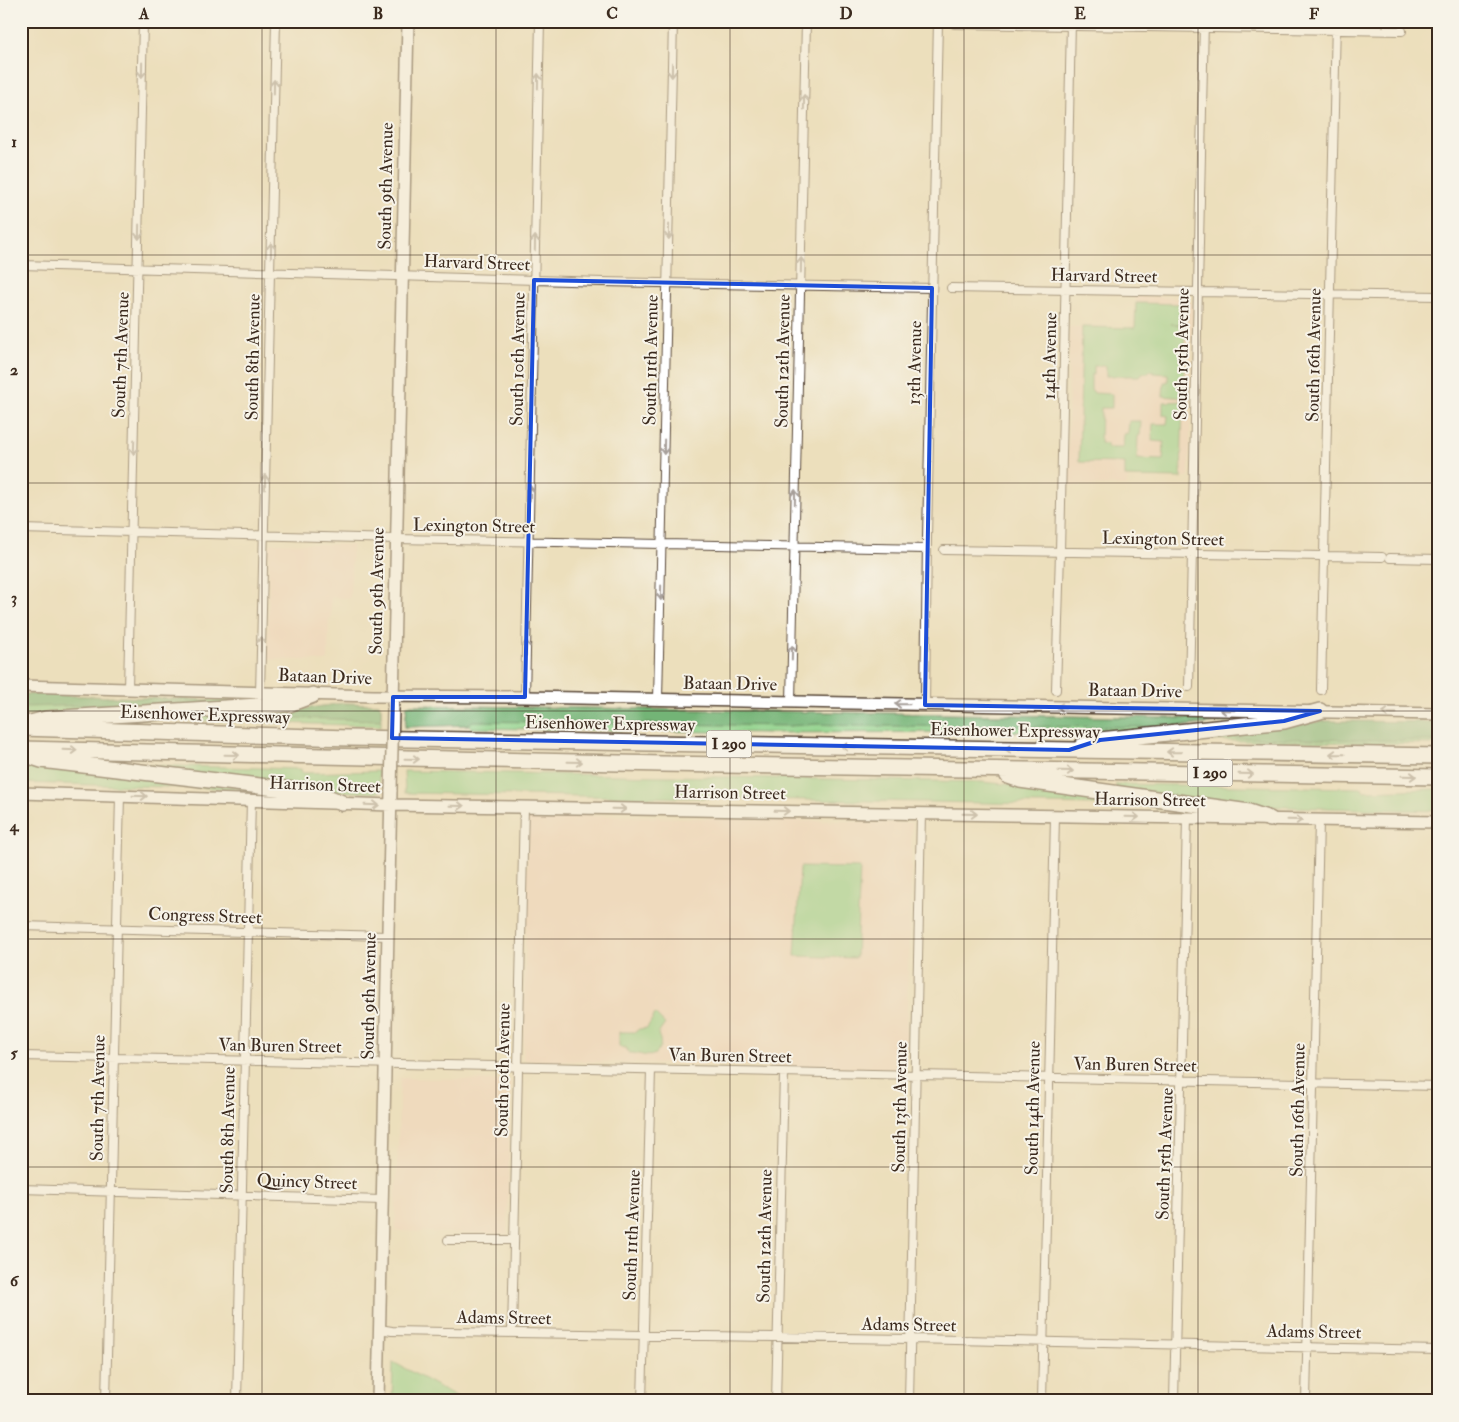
<svg xmlns="http://www.w3.org/2000/svg" width="1459" height="1422" font-family="'IM FELL Double Pica',serif">
	<style>
		.built { fill: #f2d4be }
		.green { fill: #8fd28a; stroke: #657e54 }
		.forest { fill: #73b476; stroke: #576f4a }
		.lines { fill: none; stroke-linecap: round; stroke-linejoin: round }
		.street-casing { stroke: #564536; stroke-width: 10 }
		.secondary-casing { stroke: #564536; stroke-width: 14 }
		.highway-casing { stroke: #564536; stroke-width: 18 }
		.street { stroke: #fff; stroke-width: 8 }
		.secondary { stroke: #fff; stroke-width: 11 }
		.highway { stroke: #fff; stroke-width: 15 }
		.secondary-bridge-casing { stroke: #564536; stroke-width: 14; stroke-linecap: butt }
		.secondary-bridge { stroke: #fff; stroke-width: 11 }
		.oneway { stroke: #a79f9a }
		.marked { fill: none; stroke: #1d4ed8; stroke-width: 4; stroke-linejoin: round }
		.grid { fill: none; stroke: #3b2a1e; stroke-width: 1; stroke-opacity: 0.55 }
		.labels { text-anchor: middle; dominant-baseline: central; stroke-width: 4; stroke-linejoin: round; paint-order: stroke }
		.shield { fill: #f7f3e8; stroke: #73665b; stroke-width: 1 }
		.shield-label { font-size: 16px; font-weight: bold; fill: #3b2a1e }
		.street-label { font-size: 18px; fill: #3b2a1e; stroke: #f7f3e8 }
		.neatline { fill: none; stroke: #3b2a1e; stroke-width: 2 }
		.grid-label { font-size: 16px; text-anchor: middle; font-weight: bold; fill: #3b2a1e }
	</style>
	<rect width="100%" height="100%" fill="#f7f3e8"/>
	<filter id="ink" filterUnits="userSpaceOnUse"><feTurbulence type="fractalNoise" baseFrequency=".02" numOctaves="2"/><feDisplacementMap in="SourceGraphic" scale="10" xChannelSelector="R" yChannelSelector="G"/><feConvolveMatrix kernelMatrix="1 2 1 2 8 2 1 2 1" color-interpolation-filters="sRGB"/></filter>
	<filter id="wash" filterUnits="userSpaceOnUse"><feTurbulence type="fractalNoise" baseFrequency=".0096" numOctaves="4" result="noise"/><feDisplacementMap in="SourceGraphic" scale="20" xChannelSelector="R" yChannelSelector="G"/><feGaussianBlur stdDeviation="1.12" result="paint"/><feColorMatrix in="noise" values="0 0 0 0 0 0 0 0 0 0 0 0 0 0 0 0 0 1.4 0 .05"/><feComposite in="paint" operator="in"/></filter>
	<g filter="url(#wash)">
		<rect width="100%" height="100%" fill="#ecdfbc"/>
		<path class="built" d="M1136 296 1186 298 1193 304 1189 477H1128L1127 486 1068 485 1069 327 1134 328Z
			M271 543 352 545 350 598 331 597V618H329L328 659 326 661 267 659 269 549Z
			M528 814 912 823 905 1070 523 1060Z
			M400 1078 511 1081 507 1234 395 1231Z"/>
		<path class="green" d="M1136 303 1185 304V311H1183V313L1185 314V324H1171L1185 325 1183 398 1163 396 1164 382H1168V374L1154 373V372L1149 371V373H1142L1141 376H1106V366H1094V374L1091 375V390L1093 391 1094 393 1112 394V408H1101L1100 443 1107 444V448H1123L1124 434 1128 433 1129 421H1141L1140 435 1138 436 1137 459 1163 460 1164 442 1152 441 1153 424H1167L1168 416 1163 415V402L1183 401 1181 478 1125 477V463L1079 462 1082 327 1135 328Z
			M21 694 252 701V698L288 699 266 702 21 715Z
			M343 703 379 704 381 708V726L135 719 290 711Z
			M407 705 1252 719 1253 716H1282L1142 731 770 733 471 728 470 725 405 727Z
			M1325 721 1438 722V744L1173 740 1293 727Z
			M21 762 284 792V793L245 792V789L21 783Z
			M146 765 301 769 302 773 379 771V792L375 793 332 791 146 768Z
			M404 771 982 782 1037 787 1203 810 1156 809 1155 806 405 793Z
			M1116 784 1362 788 1363 791 1438 789V811L1249 806 1116 789Z
			M800 867 860 868 856 958 795 956Z
			M655 1014 665 1024 658 1034C660 1039 662 1044 659 1049 652 1062 640 1052 629 1053L626 1048 619 1047V1032H635L639 1029 647 1028Z
			M393 1362 465 1401H392Z"/>
		<path class="forest" d="M21 694 210 700 206 702 21 707Z
			M343 703 379 704 381 708V720L237 717 233 714 290 711Z
			M407 705H409L1223 719 1220 722 1165 727 856 726 818 724 789 726 473 721 467 725 405 727Z
			M1325 721 1438 722V741L1235 738 1232 733Z"/>
	</g>
	<g filter="url(#ink)">
		<g class="lines">
			<defs>
				<path id="street" d="M819 21 938 23
					M954 24 1402 31
					M21 265 603 282 932 288
					M951 288 1438 296
					M21 529 396 539 927 549
					M944 550 1382 557
					M1390 558 1438 559
					M1189 687 1204 21
					M128 689 143 21
					M1056 690 1060 552 1071 21
					M1321 690 1336 21
					M260 693 276 21
					M525 697 540 21
					M658 700 673 21
					M791 702 806 21
					M925 705 927 538 938 21
					M21 926 388 936
					M21 1056 1438 1086
					M21 1189 382 1200
					M448 1240H514
					M379 1329 392 1331 446 1332 910 1339 1438 1350
					M512 1333 524 807
					M106 1401 120 795
					M237 1401 251 800
					M642 1401 651 1070
					M776 1401 784 1073
					M909 1401 921 813
					M1042 1401 1055 816
					M1174 1401 1187 818
					M1306 1401 1319 820"/>
				<path id="secondary" d="M21 686 373 696 525 697 1438 714
					M393 704 408 21
					M21 793 391 805 1438 822
					M378 1401 391 790"/>
				<path id="highway" d="M30 723 46 719 289 704 313 695
					M21 728 349 738 1438 756
					M1082 746 1100 740 1284 721 1320 711
					M21 749 662 764 1438 777
					M23 754 41 760 293 790 325 796 342 803
					M1008 776 1020 780 1249 812 1270 819"/>
			</defs>
			<use href="#street" class="street-casing"/>
			<use href="#secondary" class="secondary-casing"/>
			<use href="#highway" class="highway-casing"/>
			<use href="#street" class="street"/>
			<use href="#secondary" class="secondary"/>
			<use href="#highway" class="highway"/>
			<defs>
				<path id="secondary-bridge" d="M391 790 393 708"/>
			</defs>
			<use href="#secondary-bridge" class="secondary-bridge-casing"/>
			<use href="#secondary-bridge" class="secondary-bridge"/>
		</g>
		<defs><path id="oneway-shaft" d="M-6 0H5M1.5-3L5.5 0L1.5 3" fill="none" stroke-width="1.6" stroke-linecap="round" stroke-linejoin="round" transform="scale(1.25)"/></defs>
		<g class="oneway">
			<use href="#oneway-shaft" transform="translate(142 70) rotate(91)"/>
			<use href="#oneway-shaft" transform="translate(672 70) rotate(91)"/>
			<use href="#oneway-shaft" transform="translate(538 81) rotate(-89)"/>
			<use href="#oneway-shaft" transform="translate(274 87) rotate(-89)"/>
			<use href="#oneway-shaft" transform="translate(804 102) rotate(-89)"/>
			<use href="#oneway-shaft" transform="translate(139 232) rotate(91)"/>
			<use href="#oneway-shaft" transform="translate(669 232) rotate(91)"/>
			<use href="#oneway-shaft" transform="translate(535 243) rotate(-89)"/>
			<use href="#oneway-shaft" transform="translate(271 250) rotate(-89)"/>
			<use href="#oneway-shaft" transform="translate(801 265) rotate(-89)"/>
			<use href="#oneway-shaft" transform="translate(134 447) rotate(92)"/>
			<use href="#oneway-shaft" transform="translate(664 447) rotate(91)"/>
			<use href="#oneway-shaft" transform="translate(265 482) rotate(-89)"/>
			<use href="#oneway-shaft" transform="translate(530 493) rotate(-89)"/>
			<use href="#oneway-shaft" transform="translate(795 497) rotate(-89)"/>
			<use href="#oneway-shaft" transform="translate(661 593) rotate(91)"/>
			<use href="#oneway-shaft" transform="translate(261 644) rotate(-89)"/>
			<use href="#oneway-shaft" transform="translate(526 648) rotate(-89)"/>
			<use href="#oneway-shaft" transform="translate(792 653) rotate(-89)"/>
			<use href="#oneway-shaft" transform="translate(902 704) rotate(-179)"/>
			<use href="#oneway-shaft" transform="translate(1064 707) rotate(-179)"/>
			<use href="#oneway-shaft" transform="translate(1227 710) rotate(-179)"/>
			<use href="#oneway-shaft" transform="translate(1389 713) rotate(-179)"/>
			<use href="#oneway-shaft" transform="translate(849 747) rotate(-179)"/>
			<use href="#oneway-shaft" transform="translate(1012 749) rotate(-179)"/>
			<use href="#oneway-shaft" transform="translate(70 750) rotate(2)"/>
			<use href="#oneway-shaft" transform="translate(1174 752) rotate(-179)"/>
			<use href="#oneway-shaft" transform="translate(1337 754) rotate(-179)"/>
			<use href="#oneway-shaft" transform="translate(232 755) rotate(1)"/>
			<use href="#oneway-shaft" transform="translate(412 759) rotate(1)"/>
			<use href="#oneway-shaft" transform="translate(575 762) rotate(1)"/>
			<use href="#oneway-shaft" transform="translate(1066 771) rotate(1)"/>
			<use href="#oneway-shaft" transform="translate(1246 774) rotate(1)"/>
			<use href="#oneway-shaft" transform="translate(1409 776) rotate(1)"/>
			<use href="#oneway-shaft" transform="translate(140 796) rotate(2)"/>
			<use href="#oneway-shaft" transform="translate(372 805) rotate(2)"/>
			<use href="#oneway-shaft" transform="translate(457 806) rotate(1)"/>
			<use href="#oneway-shaft" transform="translate(619 809) rotate(1)"/>
			<use href="#oneway-shaft" transform="translate(782 811) rotate(1)"/>
			<use href="#oneway-shaft" transform="translate(970 814) rotate(1)"/>
			<use href="#oneway-shaft" transform="translate(1132 817) rotate(1)"/>
			<use href="#oneway-shaft" transform="translate(1295 820) rotate(1)"/>
		</g>
	</g>
	<path d="M0 0H1459V1422H0ZM534 280 932 288 925 705 1320 711 1284 721 1100 740 1069 750 392 738 393 697H525Z" fill="#ecdfbc" fill-opacity=".55" fill-rule="evenodd"/>
	<path class="marked" d="M534 280 932 288 925 705 1320 711 1284 721 1100 740 1069 750 392 738 393 697H525Z"/>
	<path class="grid" d="M262 21V1401M496 21V1401M730 21V1401M964 21V1401M1198 21V1401M21 255H1438M21 483H1438M21 711H1438M21 939H1438M21 1167H1438"/>
	<g class="labels">
		<g class="shield">
			<rect x="706.5" y="730.5" width="45" height="27" rx="4"/>
			<rect x="1187.5" y="759.5" width="45" height="27" rx="4"/>
		</g>
		<g class="shield-label">
			<text x="729" y="744">I 290</text>
			<text x="1210" y="773">I 290</text>
		</g>
		<g class="street-label">
			<text transform="translate(386 186) rotate(-89)">South 9th Avenue</text>
			<text transform="translate(477 263) rotate(2)">Harvard Street</text>
			<text transform="translate(1104 276) rotate(1)">Harvard Street</text>
			<text transform="translate(1182 354) rotate(-89)">South 15th Avenue</text>
			<text transform="translate(121 355) rotate(-88)">South 7th Avenue</text>
			<text transform="translate(1314 355) rotate(-89)">South 16th Avenue</text>
			<text transform="translate(1050 356) rotate(-89)">14th Avenue</text>
			<text transform="translate(253 357) rotate(-89)">South 8th Avenue</text>
			<text transform="translate(518 359) rotate(-89)">South 10th Avenue</text>
			<text transform="translate(651 360) rotate(-89)">South 11th Avenue</text>
			<text transform="translate(783 361) rotate(-89)">South 12th Avenue</text>
			<text transform="translate(915 363) rotate(-89)">13th Avenue</text>
			<text transform="translate(474 526) rotate(1)">Lexington Street</text>
			<text transform="translate(1163 539) rotate(1)">Lexington Street</text>
			<text transform="translate(377 591) rotate(-89)">South 9th Avenue</text>
			<text transform="translate(325 677) rotate(2)">Bataan Drive</text>
			<text transform="translate(730 684) rotate(1)">Bataan Drive</text>
			<text transform="translate(1135 691) rotate(1)">Bataan Drive</text>
			<text transform="translate(205 715) rotate(2)">Eisenhower Expressway</text>
			<text transform="translate(610 724) rotate(1)">Eisenhower Expressway</text>
			<text transform="translate(1015 731) rotate(1)">Eisenhower Expressway</text>
			<text transform="translate(325 785) rotate(2)">Harrison Street</text>
			<text transform="translate(730 793) rotate(1)">Harrison Street</text>
			<text transform="translate(1150 800) rotate(1)">Harrison Street</text>
			<text transform="translate(205 916) rotate(2)">Congress Street</text>
			<text transform="translate(369 996) rotate(-89)">South 9th Avenue</text>
			<text transform="translate(280 1046) rotate(1)">Van Buren Street</text>
			<text transform="translate(730 1056) rotate(1)">Van Buren Street</text>
			<text transform="translate(1135 1065) rotate(1)">Van Buren Street</text>
			<text transform="translate(503 1070) rotate(-89)">South 10th Avenue</text>
			<text transform="translate(98 1098) rotate(-89)">South 7th Avenue</text>
			<text transform="translate(900 1107) rotate(-89)">South 13th Avenue</text>
			<text transform="translate(1033 1108) rotate(-89)">South 14th Avenue</text>
			<text transform="translate(1298 1110) rotate(-89)">South 16th Avenue</text>
			<text transform="translate(228 1130) rotate(-89)">South 8th Avenue</text>
			<text transform="translate(1165 1154) rotate(-88)">South 15th Avenue</text>
			<text transform="translate(307 1182) rotate(2)">Quincy Street</text>
			<text transform="translate(632 1235) rotate(-88)">South 11th Avenue</text>
			<text transform="translate(765 1236) rotate(-89)">South 12th Avenue</text>
			<text transform="translate(504 1318) rotate(1)">Adams Street</text>
			<text transform="translate(909 1325) rotate(1)">Adams Street</text>
			<text transform="translate(1314 1332) rotate(1)">Adams Street</text>
		</g>
	</g>
	<rect width="1459" height="1422" fill="none" stroke="#f7f3e8" stroke-width="55"/>
	<rect x="28" y="28" width="1404" height="1366" class="neatline"/>
	<g class="grid-label">
		<text x="144" y="19">A</text>
		<text x="378" y="19">B</text>
		<text x="612" y="19">C</text>
		<text x="846" y="19">D</text>
		<text x="1080" y="19">E</text>
		<text x="1314" y="19">F</text>
		<text x="14" y="147">1</text>
		<text x="14" y="375">2</text>
		<text x="14" y="603">3</text>
		<text x="14" y="831">4</text>
		<text x="14" y="1058">5</text>
		<text x="14" y="1286">6</text>
	</g>
</svg>
